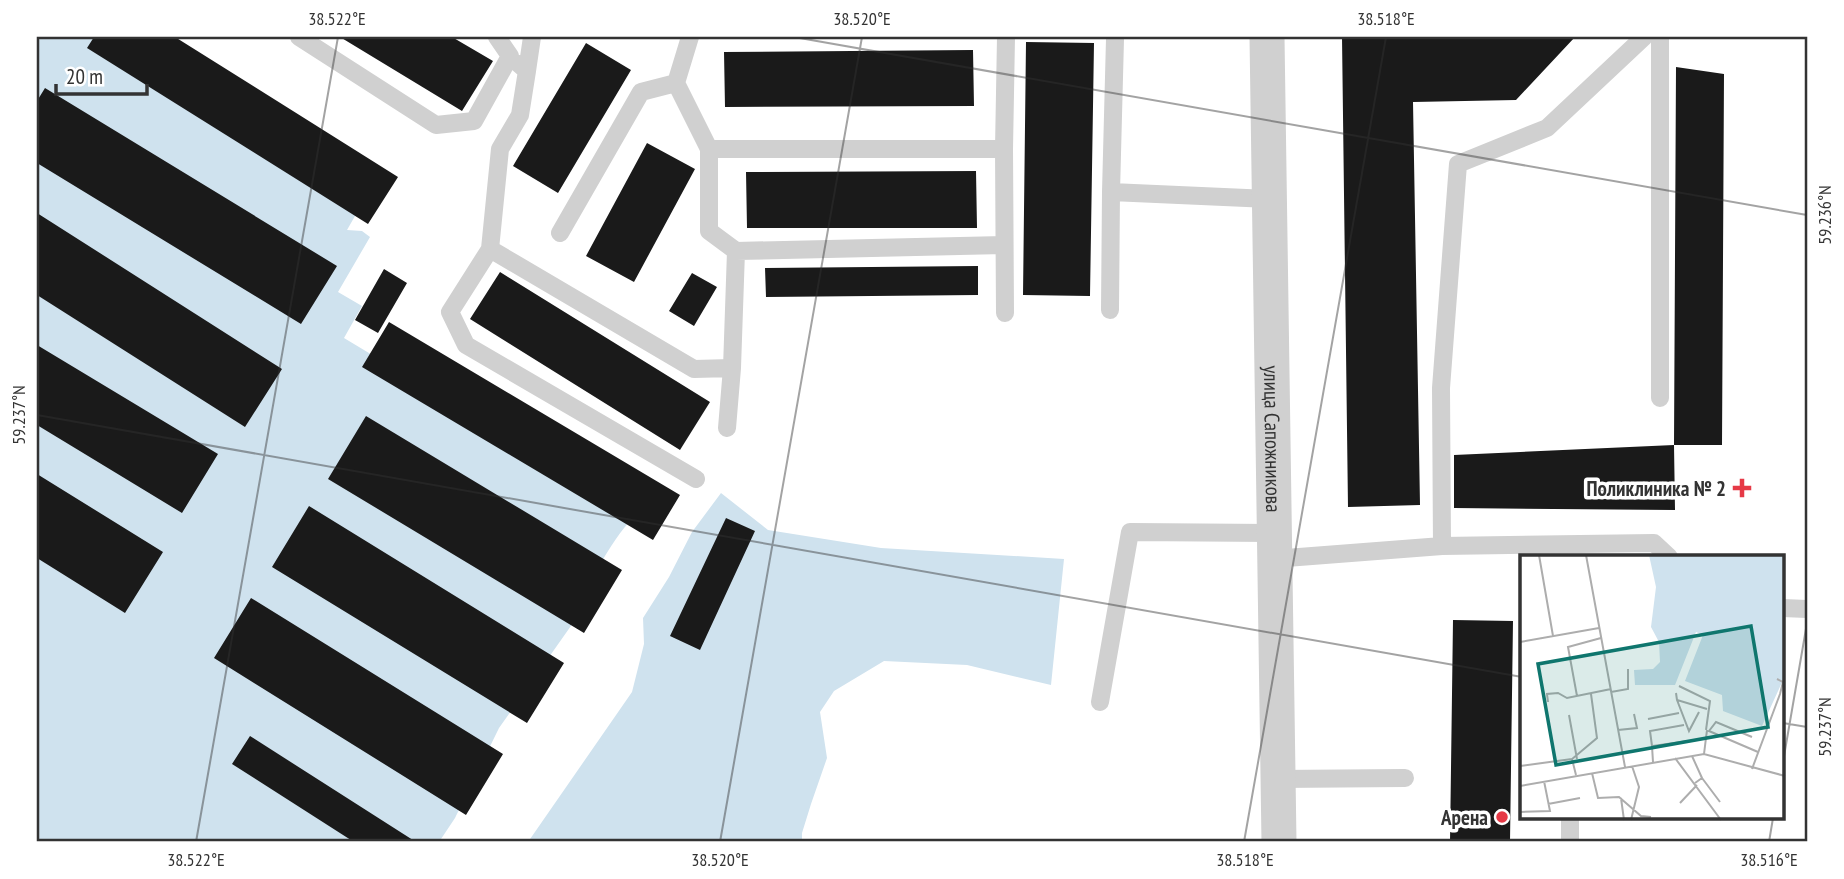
<svg xmlns="http://www.w3.org/2000/svg" width="1844" height="879" font-family="'PT Sans Narrow',sans-serif">
	<style>
		.water { fill: #cfe2ee }
		.building { fill: #1a1a1a }
		.lines { fill: none; stroke-linecap: round; stroke-linejoin: round }
		.lane { stroke: #d0d0d0; stroke-width: 18 }
		.street { stroke: #d0d0d0; stroke-width: 35 }
		.ticks { fill: none; stroke: #333; stroke-width: 2; stroke-opacity: 0.45 }
		.poi-dot { fill: #e63946; stroke: #fff; stroke-width: 2.5 }
		.labels { text-anchor: middle; dominant-baseline: central; stroke-width: 7; stroke-linejoin: round; paint-order: stroke }
		.street-label { font-size: 21px; fill: #333; stroke: #fff }
		.poi-label { font-size: 21px; font-weight: bold; fill: #333; stroke: #fff; text-anchor: end }
		.inset-road { fill: none; stroke: #adadad; stroke-width: 2 }
		.view { fill: #0f766e; fill-opacity: 0.15; stroke: #0f766e; stroke-width: 3.5 }
		.inset-edge { fill: none; stroke: #333; stroke-width: 3.5 }
		.neatline { fill: none; stroke: #333; stroke-width: 2.5 }
		.ticks-label { font-size: 18px; text-anchor: middle; fill: #333 }
	</style>
	<rect width="100%" height="100%" fill="#fff"/>
	<path class="water" d="M42 37H100L363 202 347 230 362 231 370 237 338 292 362 306 344 338 637 514C614 534 591 582 574 609L573 623 499 728 455 818 439 842H37V42Z
		M721 493 768 530 881 548 1064 559 1051 685 967 665 884 661 834 691 820 712 827 758 811 804 802 833V842H528L632 692 644 644 643 618 669 577 692 532Z"/>
	<path class="building" d="M94 37H175L398 177 368 224 87 48Z
		M340 37H452L493 61 462 111Z
		M1342 37H1575L1516 100 1413 102 1420 505 1348 507Z
		M1026 42 1094 43 1090 296 1023 295Z
		M586 43 631 70 558 193 513 166Z
		M973 50 974 106 725 107 724 52Z
		M1676 67 1724 74 1722 445H1674Z
		M45 88 337 266 301 324 37 163V101Z
		M647 143 695 169 634 282 586 256Z
		M976 171 977 228H747L746 172Z
		M37 213 282 369 245 427 37 295Z
		M978 266V295L766 297 765 268Z
		M384 269 407 283 378 333 355 320Z
		M500 272 710 402 680 450 470 319Z
		M692 273 717 287 694 326 669 311Z
		M389 322 680 495 653 540 362 367Z
		M37 345 218 454 182 513 37 425Z
		M366 416 622 570 584 633 328 479Z
		M1674 445 1675 510 1454 508V455Z
		M37 474 163 552 125 613 37 558Z
		M309 506 564 663 527 723 272 567Z
		M726 518 755 531 700 650 670 636Z
		M251 598 503 754 466 815 214 658Z
		M1453 620 1513 621 1510 842H1450Z
		M250 736 416 842H354L232 764Z"/>
	<g class="lines">
		<path class="lane" d="M299 37 436 125 474 121 510 56 497 37
			M1660 37V398
			M519 64 527 71 532 37
			M527 71 520 115 500 149 490 249 450 312 466 345 696 479
			M676 83 690 37
			M709 149H1004L1006 37
			M1004 149 1005 313
			M1111 192 1115 39
			M560 233 641 92 676 83 709 149V231L736 251 732 368
			M490 249 694 369 732 368 727 428
			M736 251 1004 245
			M1110 310 1111 192 1269 199
			M1442 546 1441 388 1458 164 1547 128 1644 37
			M1273 559 1442 546 1654 543 1669 557
			M1783 608 1807 609
			M1100 702 1130 532 1273 533
			M1277 779 1405 778
			M1570 842V818"/>
		<path class="street" id="s1" d="M1267 37 1279 842"/>
	</g>
	<path class="ticks" d="M794 37 1807 215M37 415 1522 677M1783 723 1807 727M1783 762 1807 623M196 842 338 37M720 842 862 37M1244 842 1386 37M1769 842 1773 818"/>
	<g class="poi-dot">
		<path d="M1738.5 477.5h7v7h7v7h-7v7h-7v-7h-7v-7h7z"/>
		<circle cx="1502" cy="817" r="7"/>
	</g>
	<g class="labels">
		<g class="street-label">
			<text stroke="none"><textPath href="#s1" startOffset="402">улица Сапожникова</textPath></text>
		</g>
		<g class="poi-label">
			<text x="1726" y="488">Поликлиника № 2</text>
			<text x="1488" y="817">Арена</text>
		</g>
	</g>
	<g transform="translate(1520 555)">
		<rect width="264" height="264" fill="#fff"/>
		<path d="M129 0H264V123L242 171 203 156 202 140 165 126 183 80 176 77 155 130H115L114 115 133 114 140 107 139 87 131 72 136 32Z" fill="#cfe2ee"/>
		<path class="inset-road" d="M19 0 33 81M66 0 105 212M0 87 79 73M159 131 190 146 186 175M91 137 108 134V114M156 138 157 145 187 154M57 141 48 92 81 83M157 145 169 176 179 157M28 147 27 139 38 138 47 143 91 134M49 160 57 204M128 164 159 158M98 175 117 173 114 159M232 182 196 167 189 176 238 197M132 191 130 176 164 170M184 199 187 175M172 201 182 223 175 228M155 203 201 265M133 207 132 191 168 186M0 211 52 204M232 214 260 139 263 127 257 124M72 218 78 243 99 242 121 261 131 262M56 220 52 204 77 183 71 139M182 223 200 247M0 231 184 199 265 221M101 243 104 265M160 248 177 230M28 249 60 243M0 257 30 256 24 226M111 265 119 232 112 211"/>
		<path class="view" d="M231 71 248 172 36 210 18 109Z"/>
		<rect width="264" height="264" class="inset-edge"/>
	</g>
	<rect width="1844" height="879" fill="none" stroke="#ffffff" stroke-width="77"/>
	<path d="M56 84v10h91v-10" fill="none" stroke="#333333" stroke-width="3.5"/>
	<text x="66" y="84" font-size="21" fill="#333333" stroke="#ffffff" stroke-width="5" paint-order="stroke">20 m</text>
	<rect x="38" y="38" width="1768" height="802" class="neatline"/>
	<g class="ticks-label">
		<text x="337" y="25">38.522°E</text>
		<text x="862" y="25">38.520°E</text>
		<text x="1386" y="25">38.518°E</text>
		<text transform="translate(1825 215) rotate(-90)" y="6">59.236°N</text>
		<text transform="translate(19 415) rotate(-90)" y="6">59.237°N</text>
		<text transform="translate(1825 727) rotate(-90)" y="6">59.237°N</text>
		<text x="196" y="866">38.522°E</text>
		<text x="720" y="866">38.520°E</text>
		<text x="1245" y="866">38.518°E</text>
		<text x="1769" y="866">38.516°E</text>
	</g>
</svg>
